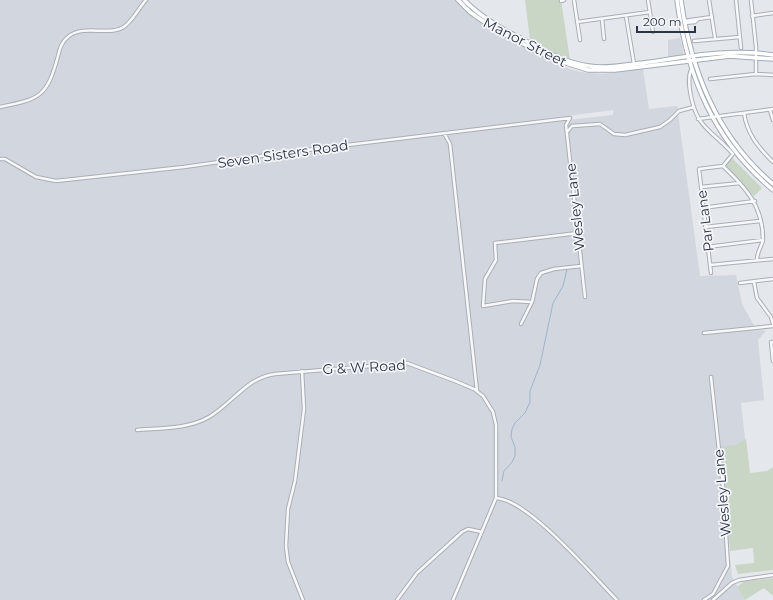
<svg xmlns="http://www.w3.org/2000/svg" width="773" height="600" font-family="Montserrat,sans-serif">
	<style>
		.built { fill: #d2d6de; fill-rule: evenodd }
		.green { fill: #c9d6c5 }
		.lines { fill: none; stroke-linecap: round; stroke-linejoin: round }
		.stream { stroke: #9fb4cc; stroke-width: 1 }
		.minor-casing { stroke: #a9aeb7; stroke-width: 4.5 }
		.major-casing { stroke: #a3abb8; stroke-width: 5.5 }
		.minor { stroke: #f7f8fa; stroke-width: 2.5 }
		.major { stroke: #fff; stroke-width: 3.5 }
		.labels { text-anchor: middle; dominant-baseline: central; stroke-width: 3.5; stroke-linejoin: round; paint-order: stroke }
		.street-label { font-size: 14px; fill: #2b3445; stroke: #f4f6f9 }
	</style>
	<rect width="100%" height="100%" fill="#e4e7ec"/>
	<path class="built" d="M0 0H456L486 26 522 42 564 67 580 72 602 74 643 69 649 109 677 106 700 276 736 275 742 304 756 329 766 331 758 340 764 400 741 403 753 508 746 539 728 540 732 577 745 600H0ZM613 110V115L461 132V130Z
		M680 38 684 55 668 57V40Z"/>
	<path class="green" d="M525 0H561L570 60 530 40Z
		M732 158 762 188 754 196 724 166Z
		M746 439 750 473 767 471 773 467V570L738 574 735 565 754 563 753 548 730 551 720 447 736 445Z
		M773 578V596L764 588 745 600 737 587 745 581Z"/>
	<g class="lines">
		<path class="stream" d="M502 481 504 471 512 462 515 456V447L511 437 512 429 515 423 525 413 530 402V391L540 365 553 303 563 286 567 269"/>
		<defs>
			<path id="minor" d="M574 0 580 40
				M648 0 653 32
				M709 0 715 38
				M736 0 741 48
				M751 0 756 47V74
				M561 1 564 0
				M626 16 634 64
				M752 16 773 13
				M602 19 604 39
				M698 19 712 17
				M684 21 698 19 695 22 685 23
				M577 22 650 12
				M694 41 740 37
				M691 70C688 77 689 84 690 91 696 129 711 129 733 154L723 166 699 169 711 273
				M710 79 756 74 773 75
				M0 107C40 99 47 97 58 56 60 48 62 41 69 36 84 24 112 37 125 26 133 20 139 8 146 0
				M770 110 773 120
				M744 113C747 134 758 147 773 162
				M570 118 566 125 585 297
				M698 119 773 109
				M567 132 572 126 600 124 614 134 625 135 660 127 670 120 679 111 694 107
				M444 133 450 144 477 391
				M0 159H5L36 177 56 181 184 167 290 152 570 118
				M723 166C746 188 763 206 763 240 762 246 757 251 757 260
				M701 187 740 183
				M702 208 755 201
				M705 227 760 221
				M707 247 763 240
				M710 265 773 259
				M754 282 757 298 771 317 773 324
				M740 283 773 279
				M532 302 513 301 483 306 485 279 496 260 495 243 578 233
				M521 324 532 302 537 279 541 273 554 269 581 266
				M704 333 773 326
				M773 342H771L773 361
				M302 371 304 409 295 481 288 509 286 546 288 562 303 600
				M137 430C160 428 189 429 209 417 234 402 246 378 275 374L407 363 455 381 474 389 483 396 493 412 496 425V498L453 600
				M496 498C529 500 592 575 617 600
				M397 600 417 573 462 532 468 529 482 532
				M704 600 713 594 728 566 723 487 711 377
				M713 600 732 583 739 580 773 575"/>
			<path id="major" d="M458 0 470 12 494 29 553 59 588 70H615L730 56 773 59
				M464 0C482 18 502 29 524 40 545 51 565 63 589 66 607 69 625 65 643 63 686 57 730 48 773 55
				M677 0C687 76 713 140 773 190
				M681 0C691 71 717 137 773 184"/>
		</defs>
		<use href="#minor" class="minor-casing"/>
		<use href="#major" class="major-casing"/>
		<use href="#minor" class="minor"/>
		<use href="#major" class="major"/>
	</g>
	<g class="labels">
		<g class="street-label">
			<text transform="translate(525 42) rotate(27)">Manor Street</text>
			<text transform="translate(283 154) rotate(-8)">Seven Sisters Road</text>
			<text transform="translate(575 207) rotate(-96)">Wesley Lane</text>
			<text transform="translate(705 221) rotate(-97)">Par Lane</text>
			<text transform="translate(364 367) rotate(-3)">G &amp; W Road</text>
			<text transform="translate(722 493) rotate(-95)">Wesley Lane</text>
		</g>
	</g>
	<path d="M637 26v6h58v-6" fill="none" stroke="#2b3445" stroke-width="2"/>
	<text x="643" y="26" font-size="12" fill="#2b3445" stroke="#f4f6f9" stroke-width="3" paint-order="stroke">200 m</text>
</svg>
